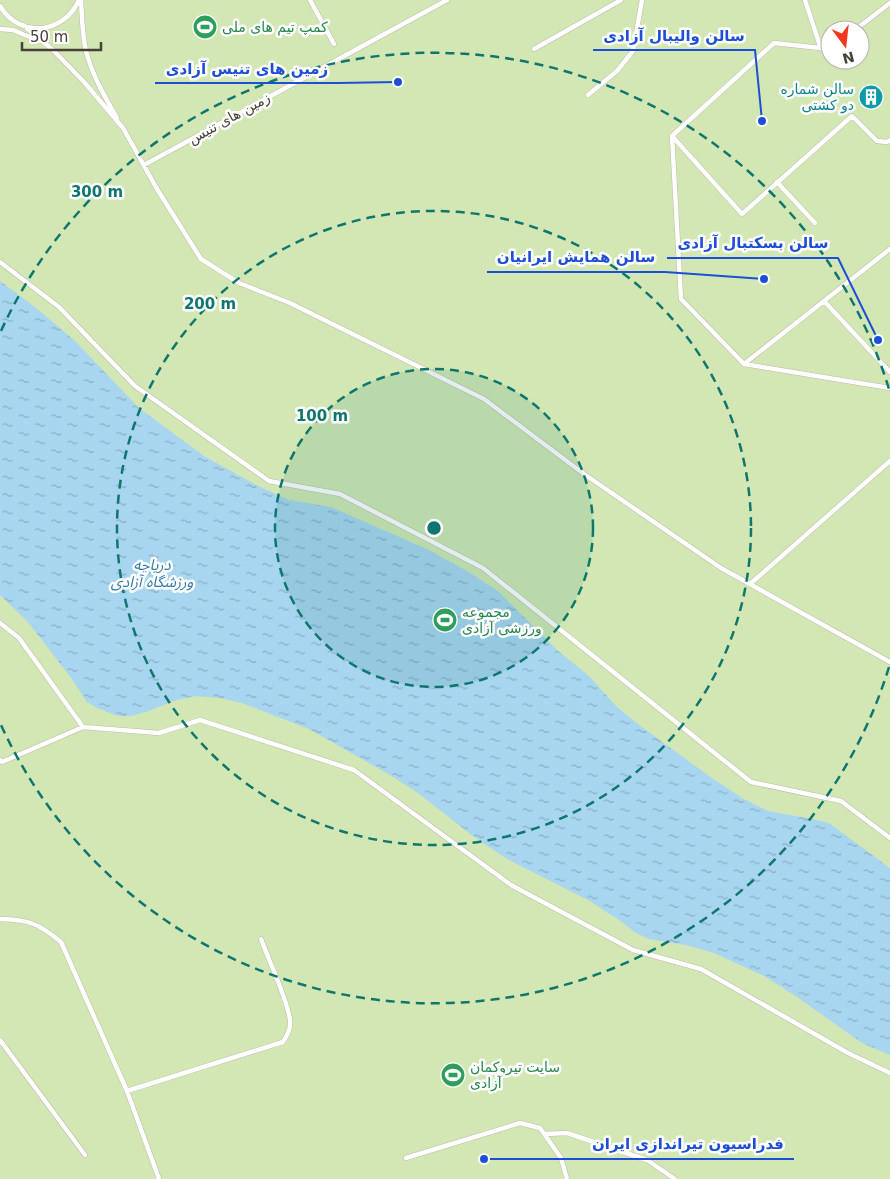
<svg xmlns="http://www.w3.org/2000/svg" width="890" height="1179" font-family="'DejaVu Sans','Noto Sans Arabic',sans-serif">
	<style>
		.pitch { fill: #d2e7b4; fill-rule: evenodd }
		.water { fill: url(#water-ripples) }
		.lines { fill: none; stroke-linecap: round; stroke-linejoin: round }
		.lane-casing { stroke: #c0b8ac; stroke-width: 5.5 }
		.lane { stroke: #fff; stroke-width: 4.5 }
		.ring { fill: none; stroke: #0f766e; stroke-width: 2.5; stroke-dasharray: 9 6 }
		.labels { text-anchor: middle; dominant-baseline: central; stroke-width: 5; stroke-linejoin: round; paint-order: stroke }
		.leisure-label { font-size: 14px; fill: #27864d; stroke: #fff; text-anchor: start }
		.culture-label { font-size: 14px; fill: #0d838f; stroke: #fff; text-anchor: end }
		.street-label { font-size: 14px; fill: #484138; stroke: #fff }
		.water-label { font-size: 15px; font-style: italic; fill: #317baa; stroke: #fff }
		.centre { fill: #0f766e; stroke: #fff; stroke-width: 2.5 }
		.ring-label { font-size: 15px; text-anchor: middle; font-weight: bold; fill: #0f766e; stroke: #fff; stroke-width: 5; stroke-linejoin: round; paint-order: stroke }
		.leader { fill: none; stroke: #1d4ed8; stroke-width: 2 }
		.callout-dot { fill: #1d4ed8; stroke: #fff; stroke-width: 2 }
		.callout-label { font-size: 15px; text-anchor: middle; font-weight: bold; fill: #1d4ed8; stroke: #fff; stroke-width: 5; stroke-linejoin: round; paint-order: stroke }
	</style>
	<defs>
		<pattern id="water-ripples" width="26" height="14" patternUnits="userSpaceOnUse" patternTransform="scale(1.25)"><rect width="26" height="14" fill="#a8d5ef"/><path d="M2 4q2-2 4 0t4 0M15 11q2-2 4 0t4 0" fill="none" stroke="#8baec3"/></pattern>
	</defs>
	<rect width="100%" height="100%" fill="#f4f1ea"/>
	<path class="pitch" d="M0 0H890V1179H0ZM830 30H860V60H830Z"/>
	<path class="water" d="M0 281 35 307 75 341 139 408 204 456 256 485 289 500 331 507 429 550 467 571 498 591 557 650 589 676 617 707 639 725 709 776 742 798 768 811 812 819 829 823 890 868V1055L862 1043 797 997 766 977 714 953 686 945 649 939 636 933 619 920 588 900 507 859 473 836 418 793 390 775 309 729 242 703 220 698 195 696 173 701 149 711 131 716H118L97 708 87 702 72 679 28 622 0 595Z"/>
	<g class="lines">
		<defs>
			<path id="lane" d="M81 0C82 17 82 34 86 51 92 75 105 97 117 118
				M310 0 334 44
				M805 0 821 49
				M0 6C20 39 64 34 79 0
				M23 25 54 51 85 83 123 128 157 189 201 259 239 283 290 303 484 399 584 474 721 568 890 662
				M0 29 13 30 39 41
				M855 30 890 3
				M534 49 621 0
				M830 49 774 43 672 136 681 299 744 364 890 388
				M588 95 617 71 633 51 642 0
				M672 136 742 214 852 116 877 141 887 142 890 140
				M144 165 447 0
				M777 182 815 223
				M0 262 59 307 135 386 269 481 340 494 483 568 751 782 841 801 890 838
				M824 301 890 372
				M744 364 890 249
				M750 584 890 461
				M0 623 19 638 83 727
				M0 760 2 762 83 727 159 733 200 720 354 770 511 885 633 950 701 969 848 1053 890 1073
				M0 919C29 920 38 923 61 942L127 1091 159 1179
				M0 1040 85 1155
				M127 1091 283 1042C287 1035 291 1029 290 1020 287 998 269 961 261 939
				M544 1134 567 1133 647 1160 675 1179
				M406 1158 520 1123 540 1128 561 1158 567 1179"/>
		</defs>
		<use href="#lane" class="lane-casing"/>
		<use href="#lane" class="lane"/>
	</g>
	<circle cx="434" cy="528" r="159" fill="#0f766e" fill-opacity=".12"/>
	<g class="ring">
		<circle cx="434" cy="528" r="159"/>
		<circle cx="434" cy="528" r="317"/>
		<path d="M889 667A476 476 0 0 1 1 725M1 331A476 476 0 0 1 889 389"/>
	</g>
	<defs>
		<symbol id="stadium-disc" viewBox="-11 -11 22 22"><circle r="9.5" fill="#2e9e5b" stroke="#fff"/><path d="M0-5a6.5 5 0 1 0 0 10a6.5 5 0 1 0 0-10ZM-3.5-1.8h7v3.6h-7Z" fill="#fff"/></symbol>
		<symbol id="building-disc" viewBox="-11 -11 22 22"><circle r="9.5" fill="#0f9aa8" stroke="#fff"/><path d="M-4-6H4V6H1V3H-1V6H-4ZM-2.5-4.3h1.7v1.8h-1.7ZM.8-4.3h1.7v1.8H.8ZM-2.5-1h1.7V.8h-1.7ZM.8-1h1.7V.8H.8Z" fill="#fff"/></symbol>
	</defs>
	<g fill-rule="evenodd">
		<use href="#stadium-disc" x="191" y="13" width="28" height="28"/>
		<use href="#building-disc" x="857" y="83" width="28" height="28"/>
		<use href="#stadium-disc" x="431" y="606" width="28" height="28"/>
		<use href="#stadium-disc" x="439" y="1061" width="28" height="28"/>
	</g>
	<g class="labels">
		<g class="leisure-label">
			<text x="222" y="27">کمپ تیم های ملی</text>
			<text x="462" y="612">مجموعه<tspan x="462" dy="16">ورزشی آزادی</tspan></text>
			<text x="470" y="1067">سایت تیروکمان<tspan x="470" dy="16">آزادی</tspan></text>
		</g>
		<g class="culture-label">
			<text x="854" y="89">سالن شماره<tspan x="854" dy="16">دو کشتی</tspan></text>
		</g>
		<g class="street-label">
			<text transform="translate(229 118) rotate(-29)">زمین های تنیس</text>
		</g>
		<g class="water-label">
			<text x="152" y="565">دریاچه<tspan x="152" dy="17">ورزشگاه آزادی</tspan></text>
		</g>
	</g>
	<circle cx="434" cy="528" r="8" class="centre"/>
	<g class="ring-label">
		<text x="97" y="197">300 m</text>
		<text x="210" y="309">200 m</text>
		<text x="322" y="421">100 m</text>
	</g>
	<path class="leader" d="M762 121L755 50H593M398 82L338 83H155M878 340L838 258H667M764 279L665 272H487M484 1159L582 1159H794"/>
	<g class="callout-dot">
		<circle cx="762" cy="121" r="5"/>
		<circle cx="398" cy="82" r="5"/>
		<circle cx="878" cy="340" r="5"/>
		<circle cx="764" cy="279" r="5"/>
		<circle cx="484" cy="1159" r="5"/>
	</g>
	<g class="callout-label">
		<text x="674" y="41">سالن والیبال آزادی</text>
		<text x="247" y="74">زمین های تنیس آزادی</text>
		<text x="753" y="248">سالن بسکتبال آزادی</text>
		<text x="576" y="262">سالن همایش ایرانیان</text>
		<text x="688" y="1149">فدراسیون تیراندازی ایران</text>
	</g>
	<g transform="translate(845 45) rotate(165)"><circle r="24" fill="#ffffff" stroke="#b6b3af"/>
	<path d="M0-4L9 19L0 12L-9 19Z" fill="#f43820"/>
	<text y="-8" font-size="14" font-weight="bold" text-anchor="middle" fill="#484138">N</text>
	</g>
	<path d="M22 42v8h79v-8" fill="none" stroke="#484138" stroke-width="2.5"/>
	<text x="30" y="42" font-size="15" fill="#484138" stroke="#ffffff" stroke-width="4" paint-order="stroke">50 m</text>
</svg>
